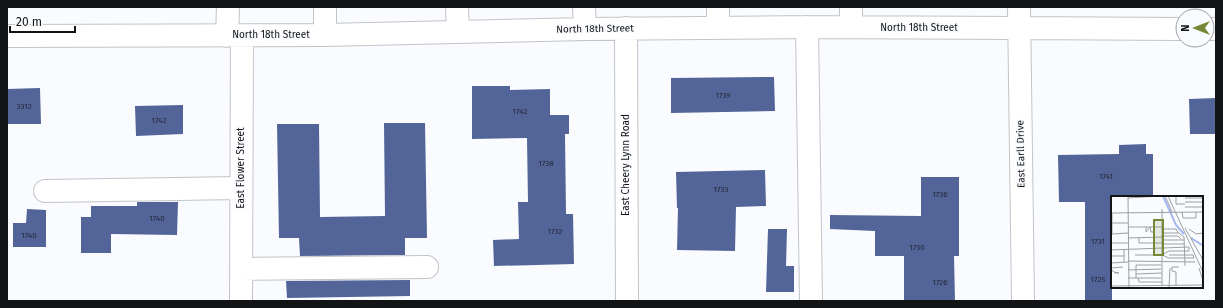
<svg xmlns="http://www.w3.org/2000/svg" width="1223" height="308" font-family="'Fira Sans',sans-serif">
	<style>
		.building { fill: #536498 }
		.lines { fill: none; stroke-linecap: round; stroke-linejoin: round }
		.minor-casing { stroke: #c2c4ca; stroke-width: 24 }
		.minor { stroke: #fff; stroke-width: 22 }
		.labels { text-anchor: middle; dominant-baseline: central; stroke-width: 3.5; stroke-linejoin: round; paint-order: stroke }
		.number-label { font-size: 8px; fill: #232836 }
		.street-label { font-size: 10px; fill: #131416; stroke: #f9fbfe }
		.inset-river { fill: none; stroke: #a4b7f1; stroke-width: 2 }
		.inset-road { fill: none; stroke: #9d9fa1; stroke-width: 1 }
		.view { fill: #768737; fill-opacity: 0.15; stroke: #768737; stroke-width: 2 }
		.inset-edge { fill: none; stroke: #131416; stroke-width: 2 }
	</style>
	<rect width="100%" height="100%" fill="#f9fbfe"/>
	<path class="building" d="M774 77 775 111 671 113V78Z
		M472 86H510V90L550 89V115H569V134H565L566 214H573L574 264 494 266 493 240 519 239 518 202H528L527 138 472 139Z
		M40 88 41 124H7V89Z
		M1216 98V134H1190L1189 99Z
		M183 105V134L136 136 135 106Z
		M384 123H425L427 238H405V255L300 256 299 238H279L277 124H319L320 217 385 216Z
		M1146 144V154H1153V197H1112V301H1085V202H1059L1058 155 1119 154V145Z
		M765 170 766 206 736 207 735 251 677 250 678 208H677L676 172Z
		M921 177H959V256H954L955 301H904V256H875V231L830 229V215L921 216Z
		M137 202H178L177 235 111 234V253H81V217H91V206H137Z
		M27 209 46 210V247H13V223H26Z
		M768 229H787L786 266H794V292H766Z
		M410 280V296L287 298 286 281Z"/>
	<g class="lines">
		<defs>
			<path id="minor" d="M325 7V35
				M457 7 458 32
				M584 7 585 29
				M718 7V27
				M851 7V27
				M1019 7 1023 301
				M807 27 811 301
				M626 28 627 301
				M1207 29H1216
				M7 36 325 35 585 29 807 27 1183 29
				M227 36 228 7
				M45 191 241 188
				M241 269 427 267
				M241 301 242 36"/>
		</defs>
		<use href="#minor" class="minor-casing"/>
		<use href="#minor" class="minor"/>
	</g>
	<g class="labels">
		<g class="number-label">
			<text x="723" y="95">1739</text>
			<text x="24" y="106">3312</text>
			<text x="520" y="111">1742</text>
			<text x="159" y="120">1742</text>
			<text x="546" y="163">1738</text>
			<text x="1106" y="176">1741</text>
			<text x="721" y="189">1733</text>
			<text x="940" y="194">1736</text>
			<text x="157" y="218">1740</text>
			<text x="555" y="231">1732</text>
			<text x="29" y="235">1740</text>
			<text x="1098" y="241">1731</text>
			<text x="917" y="247">1730</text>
			<text x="1098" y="279">1725</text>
			<text x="940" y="282">1726</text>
		</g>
		<g class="street-label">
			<text x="919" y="28">North 18th Street</text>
			<text transform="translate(595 29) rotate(-1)">North 18th Street</text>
			<text x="271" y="35">North 18th Street</text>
			<text transform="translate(1021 154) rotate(-91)">East Earll Drive</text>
			<text transform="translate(626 165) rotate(-90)">East Cheery Lynn Road</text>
			<text transform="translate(241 168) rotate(-90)">East Flower Street</text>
		</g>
	</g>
	<g transform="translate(1111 196)">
		<rect width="92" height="92" fill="#f9fbfe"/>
		<path class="inset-river" d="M52 0 65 29 73 38M80 42 91 49"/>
		<path class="inset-road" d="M17 0 18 92M54 0 61 16M57 0 92 76M65 1V8H74M17 2 48 0M74 2H92M74 6H92M74 11H92M71 16 72 22H85V16M0 17 92 16M1 17V38M1 27H17M17 31H51M35 31V36L39 31 40 36H43V30M74 32 92 64M51 33H65L67 37M78 33 85 38 92 37M51 37H68L73 41 74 70M1 38 17 37M51 40H67L70 43M17 42 51 41M28 42V47H51M51 44H73M0 47H17M51 48H73M0 54 78 51V55H58L51 59 58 62H83L82 59H58M24 59H50M0 60H13M17 65 84 66M13 66V53M0 67 17 66M25 69H50M25 69V82M0 72 12 71M88 72 92 85M0 73 4 77H8L3 76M17 74 50 73M25 78 51 77M17 82H50M27 82 28 86H51M0 90 92 89M51 90V13M65 90V76L61 75V71H68M58 92 59 72"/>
		<path class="view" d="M43 24H52V59H43Z"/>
		<rect width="92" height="92" class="inset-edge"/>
	</g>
	<rect width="1223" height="308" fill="none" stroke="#131416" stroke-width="16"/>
	<g transform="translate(1195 28) rotate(270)"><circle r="19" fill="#f9fbfe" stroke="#9d9fa1"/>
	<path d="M0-3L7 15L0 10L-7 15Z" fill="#768737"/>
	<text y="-6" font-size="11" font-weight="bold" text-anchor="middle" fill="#131416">N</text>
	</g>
	<path d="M10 26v6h65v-6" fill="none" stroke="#131416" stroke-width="2"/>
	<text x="16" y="26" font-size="12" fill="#131416" stroke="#f9fbfe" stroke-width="3" paint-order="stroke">20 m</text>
</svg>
